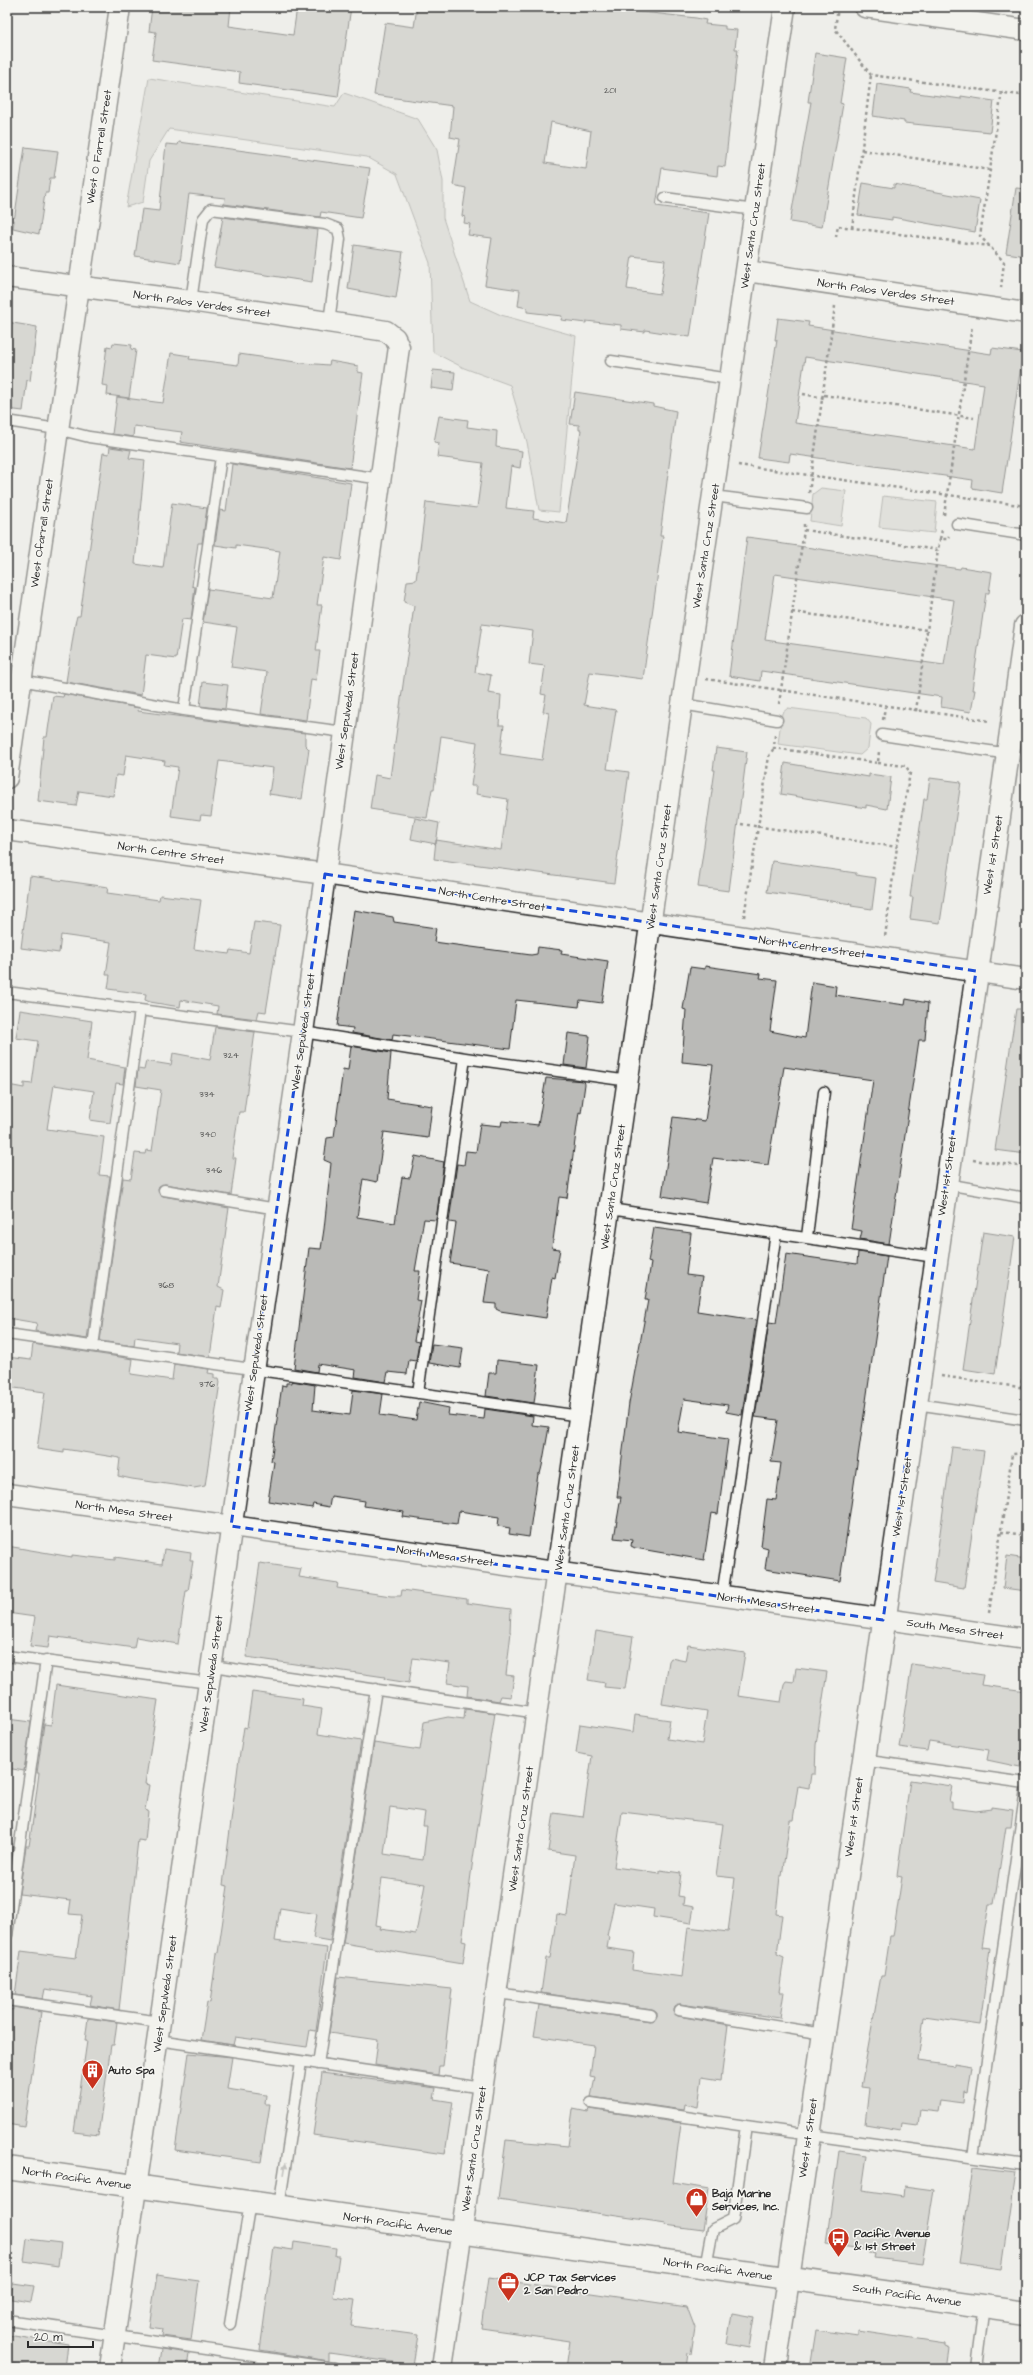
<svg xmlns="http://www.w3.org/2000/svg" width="1033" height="2375" font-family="'Architects Daughter',sans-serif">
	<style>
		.green { fill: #cececa; stroke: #7c7c7a }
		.building { fill: #babab7; stroke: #2b2b2b; fill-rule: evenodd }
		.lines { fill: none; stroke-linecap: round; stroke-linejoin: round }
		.lane-casing { stroke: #2b2b2b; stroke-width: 13 }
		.street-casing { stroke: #2b2b2b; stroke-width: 23 }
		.secondary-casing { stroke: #2b2b2b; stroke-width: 25 }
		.path { stroke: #2b2b2b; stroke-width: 2.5; stroke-dasharray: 3 3; stroke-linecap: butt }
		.lane { stroke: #f6f6f2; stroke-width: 10 }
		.street { stroke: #f6f6f2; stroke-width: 20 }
		.secondary { stroke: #f6f6f2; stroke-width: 22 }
		.oneway { fill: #90908e }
		.marked { fill: none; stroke: #1d4ed8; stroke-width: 3; stroke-dasharray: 8 5; stroke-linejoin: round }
		.labels { text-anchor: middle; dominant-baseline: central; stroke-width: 3; stroke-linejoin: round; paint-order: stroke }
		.number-label { font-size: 9px; fill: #4f4f4e }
		.street-label { font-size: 11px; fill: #2b2b2b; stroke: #f6f6f2 }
		.poi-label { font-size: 11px; font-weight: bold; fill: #2b2b2b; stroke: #f6f6f2; text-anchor: start }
	</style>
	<rect width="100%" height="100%" fill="#eeeeea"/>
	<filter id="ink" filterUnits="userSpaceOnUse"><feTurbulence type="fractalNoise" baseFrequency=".025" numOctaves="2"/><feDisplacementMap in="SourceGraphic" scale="8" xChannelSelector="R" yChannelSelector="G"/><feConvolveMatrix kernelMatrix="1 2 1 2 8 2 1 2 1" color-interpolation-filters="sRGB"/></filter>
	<g filter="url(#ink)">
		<path class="green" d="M149 78 335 107 344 93 418 119 437 150 443 181V218L470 301 501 315 576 336 559 512 539 510 527 442 510 385 464 368 433 352 430 263 397 174 367 157 169 129 149 161 143 202 126 207Z
			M821 488 846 491 841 526 810 521 813 494Z
			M883 496 937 502 934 533 879 527Z
			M788 708 866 718 871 724 868 748 860 755 778 744 782 713Z"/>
		<path class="building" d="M152 7H231L229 26 293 35 297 7H351L338 97 239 83 240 72 152 60 156 32 149 31Z
			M417 7H597L696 18 706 20 705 24 725 26V29L737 30 735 49H738L725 167 718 166 717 176 662 168 656 206 709 213 690 337 645 330V332L621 329V325L586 321V323L561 320 562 316 527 312V308L518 306 520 290 485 285 492 238 468 235 470 224 464 223 465 217 462 216 466 188 453 185 460 139 450 137 453 106 374 95 385 23 414 27ZM551 122 591 131 586 169 545 163ZM632 256 665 260 660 294 627 289Z
			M815 53 847 58 840 103 843 104 822 227 790 222 811 102H808Z
			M877 84 911 89 910 92 961 99V96L994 101 990 132 904 123V121L873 116Z
			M179 142 370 168 361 218 321 212 320 217 224 204 225 198 189 194 180 263 135 256 142 209 159 211 166 144 178 145Z
			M25 147 58 151 54 178H50L48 193H45L39 234 13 228Z
			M863 183 894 188V184L980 200 975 232 892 217V220L858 215Z
			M1016 188 1026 189V256L1006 253Z
			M223 217 318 230 312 282 214 267Z
			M354 245 403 252 396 298 348 289Z
			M778 318 809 322 808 326 991 354 992 348 1023 352 1002 493 972 488 973 480 790 454 789 462 758 458 777 340H775ZM805 357 984 384 975 449 795 423Z
			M7 322 37 327 30 381 27 380 23 411 7 409Z
			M113 343 132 345 131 349 136 350 129 398 107 395 108 386 102 385 107 346 112 347Z
			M171 353 190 356 189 359 238 365 239 354 303 363 329 365 330 361 358 366V372L363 373 350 468 180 442 182 432 134 426 133 437 112 434 117 397 163 403Z
			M433 370 455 372 453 391 431 388Z
			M575 392 653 404V406L676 411 660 536H663L643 679 590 672 584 705 616 710 607 769 629 772 614 883 434 859 436 840 501 850 508 799 476 794 477 786H471L477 742 441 736 434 789H432L427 818 370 809 375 775 390 778 414 606 404 602 407 581 416 580 426 502 477 508 483 463 437 457 439 443 434 442 439 416 468 420 467 427 497 431 496 447 522 451 520 468 511 466 506 508 534 511 533 518 566 523 581 430H579V425L570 424ZM482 624 533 631 529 664 545 666 541 694 546 695 543 712 549 713 542 760 500 754 504 725H499L501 695 488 693 491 675 475 672Z
			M110 447 131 450 129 458 145 460 135 564 163 568 172 503 207 508 202 543H198L192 586 195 587 191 620 182 619 176 659 146 655 141 695 66 682 75 624 77 616H80L103 453 109 454Z
			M232 464 351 483 341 560 324 557 317 605H322L316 651H320L316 680 311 679 306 720 261 714 267 672 231 667 237 627 203 622 208 589 273 598 280 551 236 545V548L215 545 220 510 226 511Z
			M747 537 777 541V543L960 569 961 567 992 572 989 593H986L972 690H975L971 712 941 707 942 697 761 671 760 681 729 676ZM775 574 954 600 944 665 765 640Z
			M203 682 228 685 225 709 200 706Z
			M64 694 139 708 138 711 305 733V745L309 749 302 799 269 794 273 768 219 761 211 816 201 815 200 820 171 816 178 767 164 765 165 761 126 755 123 776 116 775 113 796 79 791 76 806 38 801 44 737H47L53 696 63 697Z
			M716 748 747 752 729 891 698 887 715 770H713Z
			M785 763 869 777V774L891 777 887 809 866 805V808L781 794Z
			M930 778 961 782 940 923 910 919 913 897H910L924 799H927Z
			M415 818 439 823 436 844 411 839Z
			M772 861 856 873V875L876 878 872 909 851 906 852 904 767 892Z
			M30 876 108 887 107 893 159 900 160 895 201 900 194 949 229 954 230 950 249 953 254 922 280 925 266 1012 259 1011 257 1019 217 1014 218 1006 181 1000 180 1007 150 1002 145 1000 146 994 108 989 110 975H106L111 942 61 935 59 953 21 948Z
			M354 910 393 917 394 922 436 928 434 942 531 955 537 954 538 947 562 950 561 954 608 961 602 1003 580 1000 579 1007 516 1000 510 1049 393 1034 392 1040 352 1033 353 1028 337 1026Z
			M705 966 761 974 760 978 777 980 770 1031 805 1038 812 982 836 986 835 995 905 1005 906 999 928 1003 925 1040H919L889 1244 860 1239 862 1231 851 1229 873 1080 784 1067 768 1165 713 1158 706 1203 662 1196 673 1117 705 1121 713 1065 682 1062 686 1010 683 1009 690 967 705 969Z
			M1016 1009H1026V1154L995 1150Z
			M20 1010 92 1021 87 1060 125 1067 123 1084 116 1083 110 1123 90 1120 94 1091 54 1085 47 1129 104 1137 99 1175 110 1176 87 1339 35 1331 37 1323 7 1318V1094L8 1085 24 1088V1083L32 1084 38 1041 16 1038Z
			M215 1027 255 1032 244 1112H239L232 1158H236L231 1195 165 1184 159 1186 158 1189 163 1196 229 1208 218 1287 224 1290 221 1308 217 1307 210 1357 176 1352 177 1343 135 1337 134 1346 100 1341 123 1178 131 1179 135 1153 145 1154 146 1150 152 1151 161 1090 136 1086 138 1069 144 1070 146 1061 171 1065 173 1053 210 1060Z
			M568 1033 590 1036 586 1068 564 1065Z
			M351 1046 391 1053 387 1099 432 1106 428 1138 384 1132 377 1182 363 1179 357 1217 395 1223 402 1177 410 1178 415 1156 444 1162 436 1220 424 1219 415 1271H420L416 1300 421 1301 414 1341 419 1342 416 1361 409 1360 407 1374 388 1372 386 1382 355 1377 356 1370 318 1364 317 1372 294 1368 309 1248 321 1249 324 1229 331 1163 324 1160 327 1138 334 1137 343 1069 348 1070Z
			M546 1078 584 1081 585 1084 581 1113 579 1112 567 1198 559 1197 552 1248 560 1249 555 1278 552 1277 546 1318 500 1311 496 1309V1304L484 1303 489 1269 450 1263 456 1223 449 1222 457 1164 464 1165 466 1151 476 1152 480 1124 501 1126 502 1121 538 1125Z
			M654 1228 691 1233 686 1275 702 1277 697 1311 756 1320 742 1415 726 1412 728 1405 684 1399 678 1432 728 1439 718 1514 711 1513 704 1560 635 1548 631 1546 632 1540 614 1538 621 1497H617L629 1403 648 1300H645L651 1263 648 1262Z
			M983 1232 1015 1237 995 1374 963 1369Z
			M858 1252 887 1256 840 1581 765 1569 768 1548 761 1546 767 1499 776 1500 781 1463 771 1462 778 1420 755 1417 769 1322 776 1323 786 1254 857 1264Z
			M33 1344 133 1359 131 1374 172 1380 174 1364 209 1369 208 1373 214 1374V1378H219L220 1382 205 1486 194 1488 132 1479 118 1476 120 1458 64 1449V1453L37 1449 45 1392 7 1387V1357L31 1360Z
			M432 1344 463 1348 460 1368 429 1363Z
			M497 1360 539 1365 534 1403 486 1396 489 1373H496Z
			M292 1381 315 1385 313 1410 350 1415 353 1390 383 1394 380 1415 416 1420 419 1402 449 1408 448 1415 484 1419 485 1409 533 1416 532 1425 549 1427 542 1466 540 1474H538L529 1537 509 1534 510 1528 498 1526 499 1517 459 1511 457 1524 403 1517 404 1512 364 1506 365 1501 331 1496 329 1507 313 1504 312 1508 268 1501 274 1462 271 1461 282 1385 286 1386V1383H292Z
			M952 1447 984 1451 964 1588 933 1583Z
			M7 1546 72 1557V1555L115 1560V1557L162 1564 164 1549 191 1553 190 1561H193L188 1591H186L178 1644 136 1637 134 1648 50 1636 48 1648 30 1646 35 1617 7 1613Z
			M1007 1556 1026 1559V1591L1003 1588Z
			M260 1563 301 1569 299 1577 338 1583 337 1588 391 1596H401L402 1590 467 1599V1603L511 1609 510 1632H511L506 1675 514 1676 511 1697 501 1696 499 1701 467 1696 468 1686 447 1683 450 1663 413 1658 409 1683 384 1679 385 1677 246 1657Z
			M596 1631 633 1637 625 1689 604 1687 605 1683 588 1680Z
			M688 1645 745 1653 738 1696 781 1702 784 1684 786 1681 794 1682 796 1668 827 1672 816 1745 815 1774H811L809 1788 798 1786 793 1820H790L782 1876H780L776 1914 782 1915 777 1954 784 1957 779 1992H784L780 2018 680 2004 674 2006 673 2012 678 2016 728 2025 721 2080 702 2077 698 2107 684 2104 683 2110 591 2097 595 2078 590 2077 594 2045 534 2036 539 2005 650 2021 657 2016V2012L652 2009 541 1993 546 1958H550L557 1914 567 1916 575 1855 548 1851 554 1813 583 1817 592 1756 576 1753 580 1724 633 1732 635 1715 670 1720 667 1739 702 1744 707 1711 662 1704 669 1661 671 1658 685 1661ZM622 1812 723 1824 716 1876 735 1878 728 1932 688 1927 682 1977 632 1970 634 1952 607 1948 609 1937 607 1936 614 1903 654 1909 653 1917 691 1923 694 1907 683 1905 684 1897 678 1896 681 1873 660 1870V1873L614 1867Z
			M912 1664 983 1675 981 1685 1026 1691V1732L1020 1767 987 1760 989 1750 929 1741 927 1751 899 1747Z
			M56 1685 158 1700 145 1784 149 1785 145 1810 148 1811 145 1841 138 1840 119 2010 90 2005 92 1996 45 1989 43 1999 15 1995 21 1951 76 1958 82 1915 69 1914 71 1900 19 1894 26 1846H29L34 1812 39 1773H37L44 1724 51 1725Z
			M252 1692 303 1699 302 1706 322 1709 318 1734 361 1741 330 1941 313 1938 317 1914 280 1908 275 1941 327 1948 316 2031 310 2030 307 2047 235 2037 233 2045 201 2040 207 2002 210 2003 217 1953H218L228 1886 223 1885 238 1766 244 1727 247 1728Z
			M465 1709 495 1713 473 1859 462 1941 466 1942 463 1963 343 1943 374 1743 420 1750 424 1722 448 1717 464 1719ZM390 1807 425 1812 423 1826H427L423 1860 384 1854ZM382 1878 425 1884 416 1934 380 1929 381 1926 376 1925Z
			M7 1719 31 1722 24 1771 7 1768Z
			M910 1780 952 1786 949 1802H952V1808L976 1811 991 1809V1807L1013 1810 1011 1827H1006L994 1904H989L982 1947 990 1948 980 2025 924 2017 918 2061 954 2066V2063L972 2066 968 2093 965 2092 964 2103 940 2100 938 2112 920 2110 918 2125 902 2123 901 2130 865 2124 869 2088 861 2087 881 1976H884L890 1936H893L902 1877 897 1876Z
			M7 1843 13 1844 7 1889Z
			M338 1977 452 1989 443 2066H439L438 2075 375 2065 378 2040 329 2033Z
			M13 2007 41 2012 24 2127 7 2124V2009L13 2010Z
			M88 2018 117 2022 114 2045H111L98 2135 74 2132 87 2041H85Z
			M189 2053 232 2057 227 2089 266 2095 265 2104H270L261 2162 175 2150Z
			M322 2073 436 2088 434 2099 453 2102 445 2154 313 2135Z
			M573 2109 588 2112 589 2109 681 2123 673 2183 709 2189 703 2230 665 2225 666 2223 498 2199 506 2140 568 2146Z
			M839 2151 867 2155 862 2190 903 2196 904 2186 934 2190 922 2264 874 2258 875 2254 870 2253V2250L826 2244Z
			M973 2167 1016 2172 1002 2269 959 2263Z
			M27 2239 61 2243 58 2266 24 2261Z
			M294 2242 336 2248 335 2256H339L333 2297 355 2300 351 2326 418 2335 413 2365 329 2353V2361L260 2350 274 2247 293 2250Z
			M157 2275 199 2281 191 2340 162 2336 163 2329 149 2327Z
			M488 2278 687 2307 695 2328 691 2354 688 2353 686 2368H566L570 2341 481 2328Z
			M13 2283 34 2286 31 2302 11 2299Z
			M732 2313 754 2317 749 2348 727 2344Z
			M816 2330 858 2336V2331L945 2344V2346L950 2348 947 2368H810Z
			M7 2335 68 2344 65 2368H42L7 2363Z
			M161 2349 189 2353 187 2368H158Z
			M258 2363 289 2368H257Z"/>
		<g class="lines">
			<defs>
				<path id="lane" d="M665 198 755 210
					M191 301 203 219 211 209 325 224 338 229 340 239 329 322
					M611 361 729 379
					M7 421 57 429 89 437 382 479
					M713 496 807 508
					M957 524 1026 535
					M21 680 184 710 344 732
					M682 704 777 720
					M184 710 221 457
					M882 735 1009 754
					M7 992 303 1032 465 1058 629 1081
					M946 1184 1026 1198
					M164 1190 277 1209
					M610 1209 935 1257
					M807 1237 824 1092
					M7 1334 580 1416
					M93 1346 140 1010
					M418 1393 465 1058
					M916 1404 1026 1420
					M722 1596 776 1233
					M7 1656 209 1683
					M212 1666 538 1713
					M862 1760 1026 1783
					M7 1935 46 1660
					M498 1993 651 2015
					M7 2000 160 2022
					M679 2010 823 2034
					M158 2040 483 2088
					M318 2064 376 1689
					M591 2103 746 2126
					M973 2157 1026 1789
					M279 2207 301 2062
					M706 2267 713 2229 733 2219 746 2126 1026 2165
					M7 2320 334 2368
					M230 2324 250 2203
					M976 2368 984 2305"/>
				<path id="street" d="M865 7 1026 30
					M747 271 1026 313
					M7 277 191 301 386 331 395 338 399 347 303 1032 110 2368
					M7 778 120 7
					M7 830 325 874 1026 979
					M7 1494 1026 1639
					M442 2368 682 704 785 7"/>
				<path id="secondary" d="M7 2168 1026 2312
					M775 2368 916 1404 1026 626"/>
			</defs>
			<use href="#lane" class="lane-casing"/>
			<use href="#street" class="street-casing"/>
			<use href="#secondary" class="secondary-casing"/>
			<path class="path" d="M838 7 835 29 871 75 1020 95
				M862 150 990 170
				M852 228 871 75
				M836 237 838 226 990 246
				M1001 288 1004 262 980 236 1002 91
				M803 394 824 398
				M824 395 974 418
				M738 465 1026 506
				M809 493 835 306
				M944 515 972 326
				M804 524V530L938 550 940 539H947L949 536
				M940 539 942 530
				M792 612 927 630
				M706 679 990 721
				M779 704 804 530
				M916 711 938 550
				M883 720 885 707
				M775 735 774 748 878 763 879 751
				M878 763 906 766 910 773 897 847 885 937
				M741 824 897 847
				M744 917 769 756 774 748
				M973 1160 1026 1167
				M941 1376 1026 1388
				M1021 1388 1026 1353
				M1024 1453 1026 1442
				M1001 1532 1026 1535
				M989 1613 1012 1454 1026 1453"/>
			<use href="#lane" class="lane"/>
			<use href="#street" class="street"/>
			<use href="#secondary" class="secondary"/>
		</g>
		<defs><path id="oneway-solid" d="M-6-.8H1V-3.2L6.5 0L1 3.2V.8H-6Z"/></defs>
		<use class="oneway" href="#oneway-solid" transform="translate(285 2169) rotate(-81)"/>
	</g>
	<path d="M0 0H1033V2375H0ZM325 874 976 971 883 1620 231 1526Z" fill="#eeeeea" fill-opacity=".55" fill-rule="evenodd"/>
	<path class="marked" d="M325 874 976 971 883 1620 231 1526Z"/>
	<defs>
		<symbol id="building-pin" viewBox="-11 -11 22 30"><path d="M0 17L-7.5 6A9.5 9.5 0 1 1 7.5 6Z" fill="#c8321e" stroke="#f6f6f2"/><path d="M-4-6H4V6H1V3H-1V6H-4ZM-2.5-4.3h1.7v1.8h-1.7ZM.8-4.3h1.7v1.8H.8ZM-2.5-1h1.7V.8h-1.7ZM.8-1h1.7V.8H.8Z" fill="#fff"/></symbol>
		<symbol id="shop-pin" viewBox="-11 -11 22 30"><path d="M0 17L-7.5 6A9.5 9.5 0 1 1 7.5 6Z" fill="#c8321e" stroke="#f6f6f2"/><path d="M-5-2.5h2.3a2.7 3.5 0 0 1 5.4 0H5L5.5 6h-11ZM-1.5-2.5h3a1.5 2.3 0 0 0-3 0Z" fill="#fff"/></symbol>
		<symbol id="bus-pin" viewBox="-11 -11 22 30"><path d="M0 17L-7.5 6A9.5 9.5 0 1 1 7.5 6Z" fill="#c8321e" stroke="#f6f6f2"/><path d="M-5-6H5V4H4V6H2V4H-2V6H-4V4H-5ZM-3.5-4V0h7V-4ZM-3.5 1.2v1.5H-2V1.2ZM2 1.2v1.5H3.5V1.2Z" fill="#fff"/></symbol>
		<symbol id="office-pin" viewBox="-11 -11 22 30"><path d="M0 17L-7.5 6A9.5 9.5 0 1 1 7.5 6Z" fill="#c8321e" stroke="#f6f6f2"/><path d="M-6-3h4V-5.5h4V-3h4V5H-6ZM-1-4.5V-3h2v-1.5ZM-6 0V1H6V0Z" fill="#fff"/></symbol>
	</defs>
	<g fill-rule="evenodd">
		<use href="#building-pin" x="80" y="2058" width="25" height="34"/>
		<use href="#shop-pin" x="684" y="2186" width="25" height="34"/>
		<use href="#bus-pin" x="826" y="2226" width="25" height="34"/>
		<use href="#office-pin" x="496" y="2270" width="25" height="34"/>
	</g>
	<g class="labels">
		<g class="number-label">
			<text x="610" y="90">201</text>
			<text x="231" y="1055">324</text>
			<text x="207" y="1094">334</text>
			<text x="208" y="1134">340</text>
			<text x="214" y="1170">346</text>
			<text x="166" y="1285">368</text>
			<text x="207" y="1384">376</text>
		</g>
		<g class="street-label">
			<text transform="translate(99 147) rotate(-81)">West O Farrell Street</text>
			<text transform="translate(753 226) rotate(-82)">West Santa Cruz Street</text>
			<text transform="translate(886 292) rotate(8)">North Palos Verdes Street</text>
			<text transform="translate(202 304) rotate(8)">North Palos Verdes Street</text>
			<text transform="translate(42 533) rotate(-82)">West Ofarrell Street</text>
			<text transform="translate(706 546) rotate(-81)">West Santa Cruz Street</text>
			<text transform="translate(347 711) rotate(-82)">West Sepulveda Street</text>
			<text transform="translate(171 853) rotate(8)">North Centre Street</text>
			<text transform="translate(993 855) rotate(-81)">West 1st Street</text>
			<text transform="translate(659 867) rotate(-82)">West Santa Cruz Street</text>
			<text transform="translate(492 899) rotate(9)">North Centre Street</text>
			<text transform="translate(812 947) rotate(8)">North Centre Street</text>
			<text transform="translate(303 1032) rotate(-82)">West Sepulveda Street</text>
			<text transform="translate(947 1176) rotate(-82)">West 1st Street</text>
			<text transform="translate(613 1187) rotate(-82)">West Santa Cruz Street</text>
			<text transform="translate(256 1353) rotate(-82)">West Sepulveda Street</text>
			<text transform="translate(902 1497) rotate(-81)">West 1st Street</text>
			<text transform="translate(567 1508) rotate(-82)">West Santa Cruz Street</text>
			<text transform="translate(124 1511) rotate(8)">North Mesa Street</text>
			<text transform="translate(445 1556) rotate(8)">North Mesa Street</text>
			<text transform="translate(766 1603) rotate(8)">North Mesa Street</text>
			<text transform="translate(955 1629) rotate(8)">South Mesa Street</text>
			<text transform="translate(211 1674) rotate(-82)">West Sepulveda Street</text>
			<text transform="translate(854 1817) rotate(-82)">West 1st Street</text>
			<text transform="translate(521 1829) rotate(-82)">West Santa Cruz Street</text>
			<text transform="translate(165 1994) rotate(-82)">West Sepulveda Street</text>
			<text transform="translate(808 2138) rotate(-82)">West 1st Street</text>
			<text transform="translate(474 2149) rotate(-82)">West Santa Cruz Street</text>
			<text transform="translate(77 2178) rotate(8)">North Pacific Avenue</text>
			<text transform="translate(398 2224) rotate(8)">North Pacific Avenue</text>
			<text transform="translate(718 2269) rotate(8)">North Pacific Avenue</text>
			<text transform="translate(907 2295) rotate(8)">South Pacific Avenue</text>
		</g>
		<g class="poi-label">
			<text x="108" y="2070">Auto Spa</text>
			<text x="712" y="2193">Baja Marine<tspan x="712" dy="13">Services, Inc.</tspan></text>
			<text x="854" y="2233">Pacific Avenue<tspan x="854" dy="13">&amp; 1st Street</tspan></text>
			<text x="524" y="2277">JCP Tax Services<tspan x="524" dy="13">2 San Pedro</tspan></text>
		</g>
	</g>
	<rect width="1033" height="2375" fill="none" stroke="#f6f6f2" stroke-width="24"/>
	<rect x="12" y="12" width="1009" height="2351" fill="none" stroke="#2b2b2b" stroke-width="1.5" filter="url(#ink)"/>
	<path d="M28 2341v6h65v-6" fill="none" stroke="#2b2b2b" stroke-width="2"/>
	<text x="34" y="2341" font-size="12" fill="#2b2b2b" stroke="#f6f6f2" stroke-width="3" paint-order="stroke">20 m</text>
</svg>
